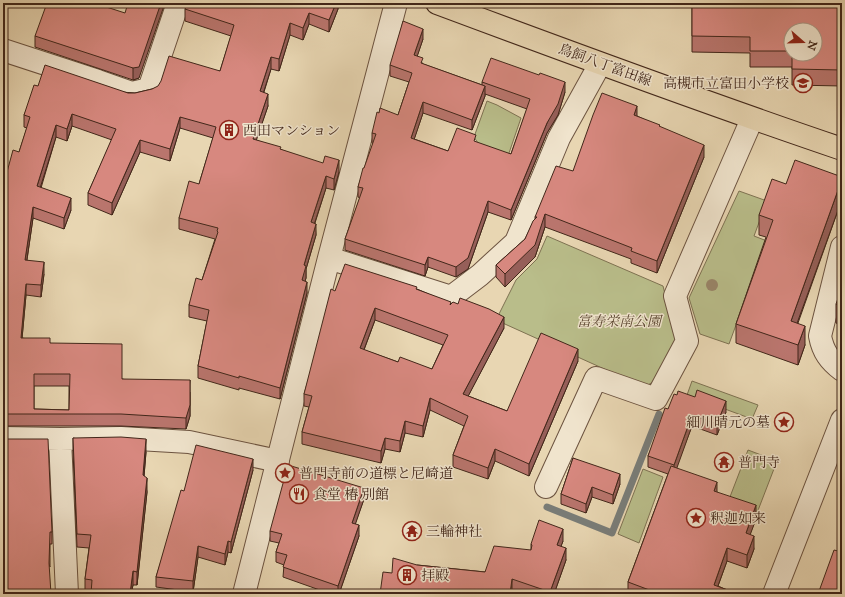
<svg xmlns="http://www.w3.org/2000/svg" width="845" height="597" font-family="'IM FELL Great Primer','Noto Serif JP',serif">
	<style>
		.green { fill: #b9bd8a; stroke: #7e7252 }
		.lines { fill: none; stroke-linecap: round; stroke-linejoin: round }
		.stream { stroke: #797d79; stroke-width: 7 }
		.minor-casing { stroke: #6c5340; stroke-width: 24 }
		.major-casing { stroke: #42271a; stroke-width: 24 }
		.minor { stroke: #f0e4cd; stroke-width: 22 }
		.major { stroke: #e8d6b2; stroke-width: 22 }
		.tree { fill: #9a866a }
		.wall { fill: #b9756d; stroke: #42271a; fill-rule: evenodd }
		.shaded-wall { fill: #965f59; stroke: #42271a }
		.building { fill: #d7887f; stroke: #42271a; fill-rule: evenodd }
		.labels { text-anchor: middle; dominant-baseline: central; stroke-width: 3; stroke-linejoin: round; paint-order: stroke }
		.street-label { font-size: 14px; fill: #42271a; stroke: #f0e4cd }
		.poi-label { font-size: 14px; fill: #42271a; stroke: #f0e4cd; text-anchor: start }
		.park-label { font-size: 14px; font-style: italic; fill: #5a4530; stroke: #f0e4cd }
	</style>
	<rect width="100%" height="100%" fill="#e8d6b2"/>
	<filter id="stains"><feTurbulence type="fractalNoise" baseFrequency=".005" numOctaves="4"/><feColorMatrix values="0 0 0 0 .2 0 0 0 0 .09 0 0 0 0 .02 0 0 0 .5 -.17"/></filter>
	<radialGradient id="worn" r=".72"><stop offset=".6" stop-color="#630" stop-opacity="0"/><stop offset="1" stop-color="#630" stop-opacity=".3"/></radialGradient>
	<path class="green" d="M487 101 497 105 521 118 508 156 480 146 474 137Z
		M739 191 767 201 754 236 767 241 729 344 700 334 689 298Z
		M547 236 663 286 677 341 655 381 644 387 496 320 516 280 537 259Z
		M692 381 758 405 752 419 687 395Z
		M748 450 777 461 757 513 728 502Z
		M643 469 663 477 639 543 618 534Z"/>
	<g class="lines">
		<path class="stream" d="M547 507 612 533 659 414"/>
		<defs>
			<path id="minor" d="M3 50 98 81 132 93 149 89 178 3
				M842 247 820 336C823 352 830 361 842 370
				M329 258 451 297 480 275 516 242 559 138 600 64
				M3 438 60 439 121 438 189 442 278 461
				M60 439 67 594
				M546 487 596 378 656 399 687 341 675 296 752 119
				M244 594 329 258 396 3
				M774 594 842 420"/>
			<path id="major" d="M437 3C571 53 706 103 842 149"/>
		</defs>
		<use href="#minor" class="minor-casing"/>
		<use href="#major" class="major-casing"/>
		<use href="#minor" class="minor"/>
		<use href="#major" class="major"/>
	</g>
	<circle class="tree" cx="712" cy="285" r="6"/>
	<path class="wall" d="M94 3 139 78 133 80 35 47V36Z
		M338 3V9L329 32 309 24 303 40 290 35 279 71 271 69 264 92 268 106 256 140 339 172 334 190 326 188 315 223 316 235 306 269V278L305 281 307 293 280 399 239 388V390L198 378V366L207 321 189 317V305L202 280 215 239 179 229V218L199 184 213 138 180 128 170 161 140 152 112 215 88 205V193L112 140 72 126 67 141 56 137 41 188 71 210 64 229 33 218 27 260 44 274 41 297 26 295 22 338 50 343 122 379 190 392V416L186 429 121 426H3L7 172 19 152 27 128 24 127V115L38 86 135 93 152 89 220 71 231 36 185 21V9ZM34 386H69V410L34 409Z
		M692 3H842V86L792 85V67H750V53L692 52ZM791 30 815 54H791Z
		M423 39 417 56 423 64 482 85V82L565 92 558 115 547 133 511 220 488 212 468 269 456 277 428 267 425 276 345 250V239L360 198 358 197V187L373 144 372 143V133L398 115 409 82 390 76V65ZM485 94 527 109 511 154 448 151 414 139 423 113 472 130 485 96Z
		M637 116 660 127 704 157 657 273 631 263V259L545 227 535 257 505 287 496 277V265L525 239 535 219V217L573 171Z
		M842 177V199L798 323 805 345 798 365 736 343V324L766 237 759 235V215L786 184Z
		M417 289 451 304 504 328 468 396 507 411 578 361 529 476 495 461 488 479 453 467V455L464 426 430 410 423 437 405 433 400 452 385 449 381 463 302 444V432L309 407 304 406V394L335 291ZM375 320 443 345 432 369 398 362 364 350Z
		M836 304 842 306V325L836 323Z
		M668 409 726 412 717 435 692 426 676 468 717 492 756 519 750 534 754 549 747 568 727 561 718 586 736 594H628V582L668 474 648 467V456Z
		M73 438 146 452 144 476 147 492 137 585H133L131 594H91V593L85 592V579L89 548 77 547 73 451Z
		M3 439 52 532V544H50V567Z
		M573 458 620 484 613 504 592 497 586 513 561 504V494Z
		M253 470 231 553 228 552 225 565 198 557 193 592 156 587V577L184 491Z
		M364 499 355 524 359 536 339 594H331L283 577 284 565 276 562V552L279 543 270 541V531Z
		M563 541 561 546 566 560 554 594H519L512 592V594H380L417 565 485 572 531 550V544Z"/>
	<path class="shaded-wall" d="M161 3H165L139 78 133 80V68Z
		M336 3H338V9L329 32V20Z
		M309 13V24L303 40V28Z
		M290 23V35L279 71V59Z
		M423 29V39L414 66V55Z
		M271 57V69L260 103V91Z
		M565 82V92L558 115 547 133 511 220V210L547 123Z
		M485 86V96L472 130V120Z
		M268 94V106L253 150V139Z
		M423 102V113L411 149V138Z
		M637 106V119L634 115Z
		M72 114V126L67 141V129Z
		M180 117V128L170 161V149Z
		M56 125V137L37 198V186Z
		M140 140V152L112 215V203Z
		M704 145V157L657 273V261Z
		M339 160V172L334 190V179Z
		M326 176V188L311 234V222Z
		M842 179V199L791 340V321Z
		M71 198V210L64 229V218Z
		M488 201V212L468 269 456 277V267Z
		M33 207V218L25 272V260Z
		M545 214V227L535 257 505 287V274Z
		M316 224V235L306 269V278L302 292V280L304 265Z
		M428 257V267L425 276V265Z
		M44 262V274L41 297V285Z
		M307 282V293L280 399V388Z
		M26 284V295L21 350V338Z
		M375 308V320L360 360V348Z
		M504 317V328L463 406V394Z
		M805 326V345L798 365V345Z
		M578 349V361L529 476V464Z
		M190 380V416L186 429V418Z
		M430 398V410L423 437V426Z
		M726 401V412L717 435V424Z
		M692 415V426L674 476V465Z
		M405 421V433L400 452V441Z
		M385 438V449L381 463V451Z
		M146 439V452L143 488V475Z
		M495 449V461L488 479V468Z
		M253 459V470L231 553V542Z
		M620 474V484L613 504V495Z
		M147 478V492L137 585V572Z
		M717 482V495L714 491Z
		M592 487V497L586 513V504Z
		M364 488V499L352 534V523Z
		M756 505V519L746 546V533Z
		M359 525V536L339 594H338V586Z
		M563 529V541L557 557V545Z
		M754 536V549L747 568V555Z
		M228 541V552L225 565V554Z
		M198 546V557L193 592V581Z
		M566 548V560L554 594H550V592Z
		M727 548V561L715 594 714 585Z
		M133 571V585L131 594H130Z
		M512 579V594H510Z"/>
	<path class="building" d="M47 3H94L125 13 128 3H161L139 67 133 68 35 36Z
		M187 3H336L329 20 309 13 303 28 290 23 279 59 271 57 260 91 268 94 253 139 281 147 280 149 323 163 325 156 339 160 334 179 326 176 311 222 316 224 304 265 306 266 302 280 307 282 280 388 239 376V378L198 366 209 310 189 305 196 278 202 280 218 232 217 231 218 228 179 218 189 181 199 184 216 127 180 117 170 149 140 140 112 203 88 193 116 129 72 114 67 129 56 125 37 186 71 198 64 218 33 207 25 260 44 262 41 285 26 284 21 338H50V343L122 344V379L190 380V405L186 418 121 414H3V172H7L13 150 19 152 30 117 24 115 34 85 38 86 45 65 128 93H135L152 89 158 86 161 81 169 56 220 71 234 25 185 9ZM34 374H70L69 410 34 409Z
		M692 3H842V70L792 69V54H815V30H791V51H750V37L692 36Z
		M403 21 423 29 414 55 423 58 421 63 485 86 472 120 423 102 411 138 448 151 457 128 476 135 474 141 511 154 530 99 482 82 491 58 539 75 540 73 565 82 558 104 547 123 511 210 488 201 468 258 456 267 428 257 425 265 345 239 363 188 358 187 363 168H364L376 134 372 133 377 112 379 113 380 108 398 115 412 73 390 65Z
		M602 93 637 106 634 115 660 125 659 126 704 145 657 261 631 251 632 248 545 214 535 245 505 274 496 265 525 239 533 221 537 217H535L556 166 573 171 593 115Z
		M795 160 842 177V179L791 321 805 326 798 345 736 324 773 220 759 215 772 179 786 184Z
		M345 264 417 287 416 289 451 302 450 305 453 302 458 304 460 298 489 309 504 317 463 394 507 411 541 333 578 349 529 464 495 449 488 468 453 455 468 416 430 398 423 426 405 421 400 441 385 438 381 451 302 432 312 396 304 394 331 289 335 291ZM375 308 448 335 432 369 400 357 398 362 360 348Z
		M842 287V306L836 304Z
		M697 390 726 401 717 424 692 415 674 465 648 456 665 408 668 409 674 394 677 395 678 391 695 397Z
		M121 437 146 439 143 475 147 478 137 572 133 571 130 594H91L92 580 85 579 91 535 77 534 73 438Z
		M3 439H48L52 532H50L49 563 51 594H3Z
		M196 445 253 459 231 542 228 541 225 554 198 546 193 581 156 577 181 490 184 491Z
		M573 458 620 474 613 495 592 487 586 504 561 494Z
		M288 465 364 488 352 523 359 525 338 586 283 567 287 555 276 552 282 534 270 531Z
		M671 466 717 482 714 491 756 505 746 533 754 536 747 555 727 548 714 585 736 593V594H660L628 582Z
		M539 520 563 529 557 545 566 548 550 592 512 579 510 594H380L383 572 392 573 393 558 417 565 485 572 494 546 531 550 532 545 531 544Z
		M842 542V594H818L834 550 838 551Z
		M803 591 814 594H802Z"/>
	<defs>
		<symbol id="school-ring" viewBox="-11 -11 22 22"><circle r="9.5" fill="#f0e4cd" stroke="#8f2418" stroke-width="1.5"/><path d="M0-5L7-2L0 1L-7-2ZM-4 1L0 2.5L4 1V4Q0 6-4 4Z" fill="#8f2418"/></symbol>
		<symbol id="building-ring" viewBox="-11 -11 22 22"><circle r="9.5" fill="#f0e4cd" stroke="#8f2418" stroke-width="1.5"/><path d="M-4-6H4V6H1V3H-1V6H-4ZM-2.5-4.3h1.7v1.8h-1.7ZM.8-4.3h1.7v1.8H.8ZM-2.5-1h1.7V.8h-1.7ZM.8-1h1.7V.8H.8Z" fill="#8f2418"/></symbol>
		<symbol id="sight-ring" viewBox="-11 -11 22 22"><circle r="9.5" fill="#f0e4cd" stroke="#8f2418" stroke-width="1.5"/><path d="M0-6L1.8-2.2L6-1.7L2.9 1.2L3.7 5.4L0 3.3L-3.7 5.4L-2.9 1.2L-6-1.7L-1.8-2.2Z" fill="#8f2418"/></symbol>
		<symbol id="temple-ring" viewBox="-11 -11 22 22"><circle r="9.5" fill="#f0e4cd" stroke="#8f2418" stroke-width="1.5"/><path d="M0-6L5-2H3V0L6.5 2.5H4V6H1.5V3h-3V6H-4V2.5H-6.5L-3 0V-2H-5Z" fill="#8f2418"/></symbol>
		<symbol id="restaurant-ring" viewBox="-11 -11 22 22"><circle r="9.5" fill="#f0e4cd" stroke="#8f2418" stroke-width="1.5"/><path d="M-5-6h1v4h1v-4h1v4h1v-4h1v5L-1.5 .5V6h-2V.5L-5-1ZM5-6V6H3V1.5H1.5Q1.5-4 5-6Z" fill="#8f2418"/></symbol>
	</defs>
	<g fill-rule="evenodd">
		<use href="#school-ring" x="792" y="72" width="22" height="22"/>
		<use href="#building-ring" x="218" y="119" width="22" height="22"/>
		<use href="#sight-ring" x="773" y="411" width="22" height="22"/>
		<use href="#temple-ring" x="713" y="451" width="22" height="22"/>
		<use href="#sight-ring" x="274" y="462" width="22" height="22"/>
		<use href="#restaurant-ring" x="288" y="483" width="22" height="22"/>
		<use href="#sight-ring" x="685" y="507" width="22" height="22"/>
		<use href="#temple-ring" x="401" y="520" width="22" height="22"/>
		<use href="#building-ring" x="396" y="564" width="22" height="22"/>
	</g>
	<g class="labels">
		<g class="street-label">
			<text transform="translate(605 65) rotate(20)">鳥飼八丁富田線</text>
		</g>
		<g class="poi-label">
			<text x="789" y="83" text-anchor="end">高槻市立富田小学校</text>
			<text x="243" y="130">西田マンション</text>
			<text x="770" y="422" text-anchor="end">細川晴元の墓</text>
			<text x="738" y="462">普門寺</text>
			<text x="299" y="473">普門寺前の道標と尼崎道</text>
			<text x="313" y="494">食堂 椿 別館</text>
			<text x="710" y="518">釈迦如来</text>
			<text x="426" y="531">三輪神社</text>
			<text x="421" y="575">拝殿</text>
		</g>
		<g class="park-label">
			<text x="619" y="321">富寿栄南公園</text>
		</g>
	</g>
	<rect width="845" height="597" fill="none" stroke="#e8d6b2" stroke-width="16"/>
	<rect x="4" y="4" width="837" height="589" fill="none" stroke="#42271a" stroke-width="2"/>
	<rect x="8" y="8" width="829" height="581" fill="none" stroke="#42271a"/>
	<g transform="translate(803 42) rotate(110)"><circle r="19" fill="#f0e4cd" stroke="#aa9885"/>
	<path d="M0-3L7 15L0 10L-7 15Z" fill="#8f2418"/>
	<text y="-6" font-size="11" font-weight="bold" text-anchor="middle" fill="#42271a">N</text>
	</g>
	<rect width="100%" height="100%" filter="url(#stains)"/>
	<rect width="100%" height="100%" fill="url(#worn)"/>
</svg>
